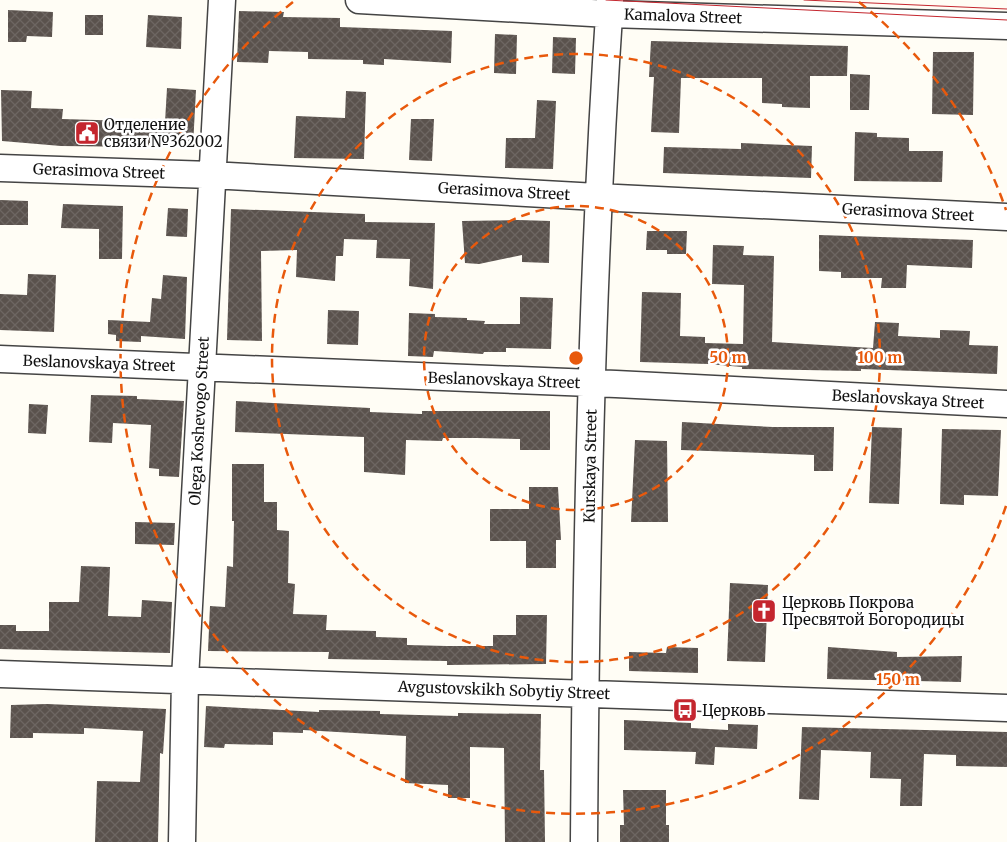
<svg xmlns="http://www.w3.org/2000/svg" width="1007" height="842" font-family="Merriweather,serif">
	<style>
		.building { fill: url(#building-cross-hatch) }
		.lines { fill: none; stroke-linecap: round; stroke-linejoin: round }
		.minor-casing { stroke: #444; stroke-width: 29 }
		.minor { stroke: #fff; stroke-width: 26 }
		.tram { stroke: #c4262e; stroke-width: 1 }
		.ring { fill: none; stroke: #e8590c; stroke-width: 2.5; stroke-dasharray: 9 6 }
		.labels { text-anchor: middle; dominant-baseline: central; stroke-width: 5; stroke-linejoin: round; paint-order: stroke }
		.street-label { font-size: 15px; fill: #111; stroke: #fff }
		.poi-label { font-size: 15px; fill: #111; stroke: #fff; text-anchor: start }
		.centre { fill: #e8590c; stroke: #fff; stroke-width: 2.5 }
		.ring-label { font-size: 15px; text-anchor: middle; font-weight: bold; fill: #e8590c; stroke: #fff; stroke-width: 5; stroke-linejoin: round; paint-order: stroke }
	</style>
	<defs>
		<pattern id="building-cross-hatch" width="8" height="8" patternUnits="userSpaceOnUse" patternTransform="scale(1.25)"><rect width="8" height="8" fill="#5a524d"/><path d="M0 0l8 8M0 8l8-8" fill="none" stroke="#6d6662"/></pattern>
	</defs>
	<rect width="100%" height="100%" fill="#fffdf5"/>
	<path class="building" d="M8 10 53 12 52 37 27 36 26 42H8Z
		M239 11 284 12 283 17 340 18V27L452 31 451 63 384 59V65L363 64V60L308 59V52L269 51 268 63 237 62Z
		M85 15H103V35H85Z
		M148 15 182 17 181 49 146 47Z
		M495 34 517 35 516 74 494 73Z
		M553 37 576 38 575 74 552 73Z
		M651 41 848 46 847 76H810V108L782 107V104L762 103V78H681L679 133 651 132 654 77H649Z
		M933 52H974L973 115 932 114Z
		M850 74 870 75 869 110H850Z
		M167 88 196 90 193 146 149 143V147L61 146 2 141 1 90 32 91 31 108 63 109 62 119 165 122Z
		M346 91 366 92 364 159 294 158 296 116 345 118Z
		M537 100 556 101 553 169 505 168 506 138H535Z
		M411 119H434L432 161 409 160Z
		M855 132 877 133V137L909 138V151H943L942 182 854 181Z
		M741 143 812 146 811 178 663 173 664 147 741 149Z
		M0 200 28 201V225H0Z
		M63 204 123 206 122 259H99V229L61 228Z
		M168 208 188 209 187 237 166 236Z
		M231 209 365 214V222L435 223 433 289 409 286 410 259 376 258 377 240 344 239 343 256H336L335 281 296 277 297 250 261 251 262 341 227 340Z
		M518 220 550 221 549 263 522 262V255L479 264 465 263 462 221Z
		M647 231H687L686 254H667V250H646Z
		M819 235 973 240 972 268 907 265 906 288H881L882 278H841V272L819 271Z
		M713 245 744 246 743 255 774 256 772 342 873 348 875 322 899 323 898 336 940 338V330L970 331 969 345 998 346 997 374 861 369V371L742 369V367L708 364 640 362 642 292 681 293 680 336 705 337V343L743 344 744 285 712 284Z
		M28 274 56 275 54 332 0 330V294L27 295Z
		M163 275 187 277 185 339 141 336V342L116 341V335L108 334V320L150 322 152 298 161 299Z
		M520 297 553 298 551 349 506 348V352H484L483 354 434 351 433 357 408 356 409 313 435 314V317L467 318V320L485 321 484 324H520Z
		M328 310 359 311 358 345 327 344Z
		M91 395 137 396V399L184 401 179 477 159 476V469L149 468 151 425 113 423 112 443 89 442Z
		M236 401 370 408V412L422 414V411H550V450H520V439L477 438H443L442 441 406 440 405 475 364 472V437L235 432Z
		M29 404 48 405 46 434 28 433Z
		M682 422 773 427H834L833 471H814V455L681 450Z
		M872 427 902 428 899 504 869 503Z
		M942 429 1001 430 998 496 964 495V505L940 504Z
		M635 440 667 441 668 522H631Z
		M232 464H264V502H277V530L289 531 288 583 295 584 293 614 327 615 326 630 376 631V637L407 638V645L447 646H493V635H516V615H547L546 664 447 665V661L328 659 329 652 208 651 210 606 225 607 227 566 233 567 234 521H232Z
		M529 487H558L561 540H556V568H526V541H490V509H529Z
		M135 522 175 523 174 545 135 544Z
		M81 566 110 567 108 616 141 617 142 600 172 602 170 653 0 649V625H16V631H49V602H79Z
		M730 583 768 585 765 662 727 661Z
		M667 647 698 648V673L629 671V652L666 653Z
		M828 647 897 652V657L962 656 961 682 827 679Z
		M47 704 166 709 163 754 160 753 158 842H95L97 781 140 782 143 731 84 728V734L33 733V738H10L11 705Z
		M206 706 319 712V710L380 711V714L458 716V713L541 714 540 770H544L545 842H505L504 748 470 747V798H448V785L405 783 406 736 303 730V733L273 732V745L225 744 224 748 204 747Z
		M624 720 691 723V728L728 730V724L758 725 757 749 715 747 714 765 695 764 696 752 624 750Z
		M802 727 1007 732V767L956 766V755L924 754 922 806H900L901 779 870 778 871 752 821 750 819 800 799 799Z
		M623 790H666V825H669V842H620V825H624Z"/>
	<g class="lines">
		<defs>
			<path id="minor" d="M359 0 609 14 1007 26
				M0 168 211 175 597 197 1007 217
				M0 359 616 384 1007 404
				M0 674 1007 708
				M182 842 185 679 222 0
				M584 842C586 561 591 280 610 0"/>
		</defs>
		<use href="#minor" class="minor-casing"/>
		<use href="#minor" class="minor"/>
		<path class="tram" d="M606 0 1007 20
			M804 0 1007 9"/>
	</g>
	<g class="ring">
		<circle cx="576" cy="358" r="152"/>
		<circle cx="576" cy="358" r="304"/>
		<path d="M1006 506A455 455 0 1 1 293 2M859 2A455 455 0 0 1 1006 210"/>
	</g>
	<defs>
		<symbol id="civic-square" viewBox="-11 -11 22 22"><rect x="-9" y="-9" width="18" height="18" rx="4" fill="#c4262e" stroke="#fff"/><path d="M-.6-6.5H3V-4.5H.6V-3L4-1V1h2V6H-6V1h2V-1L-.6-3ZM-1.2 2.5V6h2.4V2.5Z" fill="#fff"/></symbol>
		<symbol id="church-square" viewBox="-11 -11 22 22"><rect x="-9" y="-9" width="18" height="18" rx="4" fill="#c4262e" stroke="#fff"/><path d="M-1.2-6h2.4v3.5h3.3v2.4h-3.3V6h-2.4V-.1h-3.3v-2.4h3.3Z" fill="#fff"/></symbol>
		<symbol id="bus-square" viewBox="-11 -11 22 22"><rect x="-9" y="-9" width="18" height="18" rx="4" fill="#c4262e" stroke="#fff"/><path d="M-5-6H5V4H4V6H2V4H-2V6H-4V4H-5ZM-3.5-4V0h7V-4ZM-3.5 1.2v1.5H-2V1.2ZM2 1.2v1.5H3.5V1.2Z" fill="#fff"/></symbol>
	</defs>
	<g fill-rule="evenodd">
		<use href="#civic-square" x="73" y="119" width="28" height="28"/>
		<use href="#church-square" x="750" y="597" width="28" height="28"/>
		<use href="#bus-square" x="671" y="696" width="28" height="28"/>
	</g>
	<g class="labels">
		<g class="street-label">
			<text transform="translate(683 16) rotate(2)">Kamalova Street</text>
			<text transform="translate(99 171) rotate(2)">Gerasimova Street</text>
			<text transform="translate(504 191) rotate(3)">Gerasimova Street</text>
			<text transform="translate(908 212) rotate(3)">Gerasimova Street</text>
			<text transform="translate(99 363) rotate(2)">Beslanovskaya Street</text>
			<text transform="translate(504 380) rotate(2)">Beslanovskaya Street</text>
			<text transform="translate(908 399) rotate(3)">Beslanovskaya Street</text>
			<text transform="translate(199 421) rotate(-87)">Olega Koshevogo Street</text>
			<text transform="translate(590 466) rotate(-89)">Kurskaya Street</text>
			<text transform="translate(504 690) rotate(2)">Avgustovskikh Sobytiy Street</text>
		</g>
		<g class="poi-label">
			<text x="104" y="124">Отделение<tspan x="104" dy="17">связи №362002</tspan></text>
			<text x="782" y="602">Церковь Покрова<tspan x="782" dy="17">Пресвятой Богородицы</tspan></text>
			<text x="702" y="710">Церковь</text>
		</g>
	</g>
	<circle cx="576" cy="358" r="8" class="centre"/>
	<g class="ring-label">
		<text x="728" y="363">50 m</text>
		<text x="880" y="363">100 m</text>
		<text x="898" y="685">150 m</text>
	</g>
</svg>
